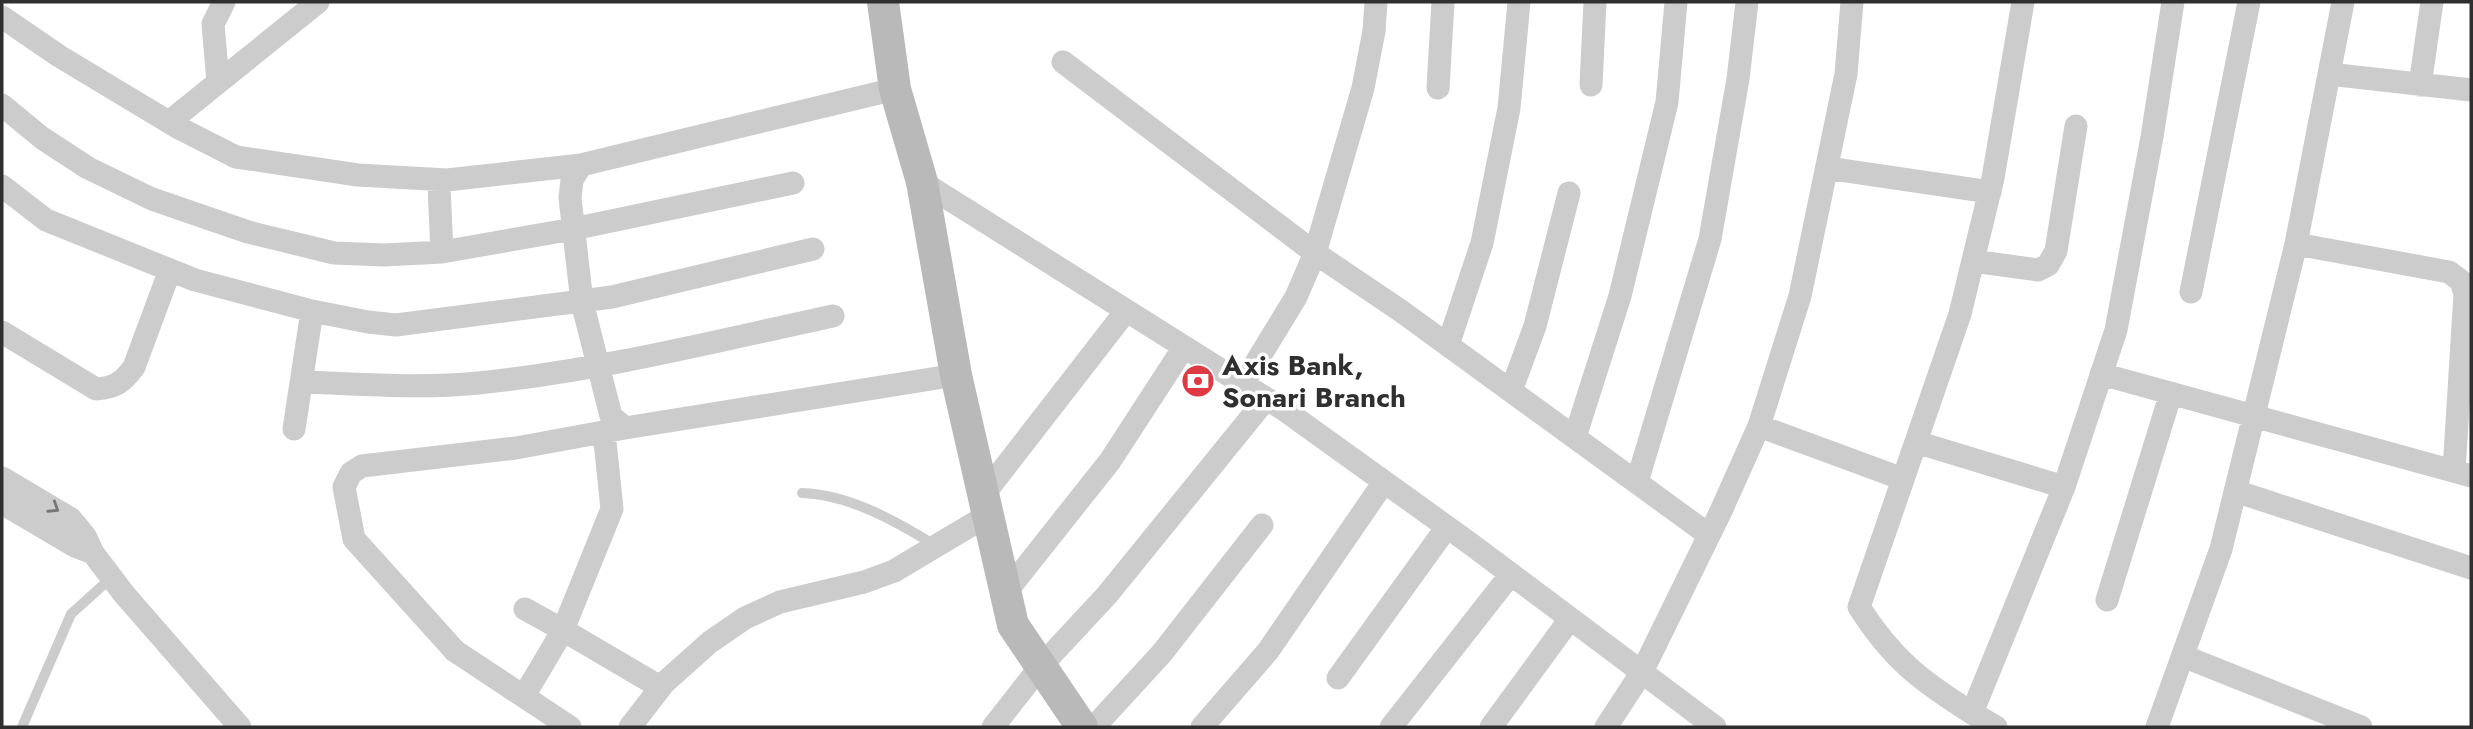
<svg xmlns="http://www.w3.org/2000/svg" width="2473" height="729" font-family="Jost,sans-serif">
	<style>
		.lines { fill: none; stroke-linecap: round; stroke-linejoin: round }
		.service { stroke: #ccc; stroke-width: 10 }
		.minor { stroke: #ccc; stroke-width: 23 }
		.secondary { stroke: #b9b9b9; stroke-width: 32 }
		.oneway { stroke: #767676 }
		.labels { text-anchor: middle; dominant-baseline: central; stroke-width: 7; stroke-linejoin: round; paint-order: stroke }
		.poi-label { font-size: 28px; font-weight: bold; fill: #2f2f2f; stroke: #fff; text-anchor: start }
	</style>
	<rect width="100%" height="100%" fill="#fff"/>
	<g class="lines">
		<path class="service" d="M802 493C848 494 898 522 936 546
			M22 727 71 614 112 577"/>
		<path class="minor" d="M2 17 59 56 177 127 236 157 358 175 447 180
			M1063 62 1315 253 1401 311 1709 535
			M2329 74 2471 90
			M218 82 213 24 224 2
			M1591 85 1595 2
			M2420 85 2432 2
			M1438 88 1443 2
			M895 89 581 165 572 180 570 198 582 302 611 416 625 428 956 375
			M2 105 42 138 88 168 152 199 248 232 334 253 384 255 442 252 573 229 793 183
			M169 122 318 2
			M1827 168 1990 192
			M922 182 1283 409 1468 542 1715 727
			M2 186 46 220 195 280 312 311 368 322 396 325 612 297 813 249
			M2296 244 2449 272 2461 281 2465 294 2454 471
			M442 252 439 186 447 180 581 165
			M1973 261 2038 270 2048 265 2056 251 2076 126
			M2191 292 2249 2
			M2 332 96 389C115 388 123 382 134 367L170 270
			M1448 345 1482 243 1509 108 1519 2
			M2101 374 2471 476
			M303 382C361 384 420 389 478 383 598 371 716 341 833 316
			M1243 384 1296 297 1315 253 1363 88 1374 31 1376 2
			M1511 391 1535 326 1569 193
			M1759 426 1903 479
			M294 429 312 311
			M604 432 612 509 563 630 660 687
			M1575 437 1620 296 1667 102 1676 2
			M1916 442 2064 487
			M2 478 71 519 85 536 93 553 124 594 240 727
			M1637 482 1710 239 1738 79 1747 2
			M2235 491 2471 568
			M984 494 1126 311
			M2 503 75 546 93 553
			M1006 592 1110 461 1184 347
			M2107 600 2171 393
			M2183 656 2361 727
			M1338 678 1447 527
			M524 696 563 630 525 609
			M1972 713C1921 681 1892 659 1859 607L1960 314 1993 178 2023 2
			M570 727 455 651 354 539 344 487 351 473 362 466 516 448 625 428
			M630 727 664 683 710 642 745 618 780 602 864 582 894 571 988 515
			M993 727 1040 667 1107 595 1266 399
			M1094 727 1162 653 1262 525
			M1202 727 1268 651 1384 482
			M1391 727 1511 574
			M1491 727 1570 619
			M1606 727 1642 672 1721 511 1759 426 1800 296 1846 74 1852 2
			M1996 727 1972 713 2064 487 2116 330 2152 137 2173 2
			M2157 727 2221 549 2296 244 2343 2"/>
		<path class="secondary" d="M883 2 895 89 922 182 956 375 1013 625 1082 727"/>
	</g>
	<defs><path id="oneway-chevron" d="M-2-3.5L2.5 0L-2 3.5" fill="none" stroke-width="1.6" stroke-linecap="round" stroke-linejoin="round" transform="scale(1.75)"/></defs>
	<use class="oneway" href="#oneway-chevron" transform="translate(54 508) rotate(33)"/>
	<defs>
		<symbol id="bank-disc" viewBox="-11 -11 22 22"><circle r="9.5" fill="#de3a43" stroke="#fff"/><path d="M-6-4H6V4H-6ZM0-2.3a2.3 2.3 0 1 0 0 4.6a2.3 2.3 0 1 0 0-4.6Z" fill="#fff"/></symbol>
	</defs>
	<g fill-rule="evenodd">
		<use href="#bank-disc" x="1179" y="362" width="38" height="38"/>
	</g>
	<g class="labels">
		<g class="poi-label">
			<text x="1222" y="365">Axis Bank,<tspan x="1222" dy="32">Sonari Branch</tspan></text>
		</g>
	</g>
	<rect width="2473" height="729" fill="none" stroke="#2f2f2f" stroke-width="7"/>
</svg>
